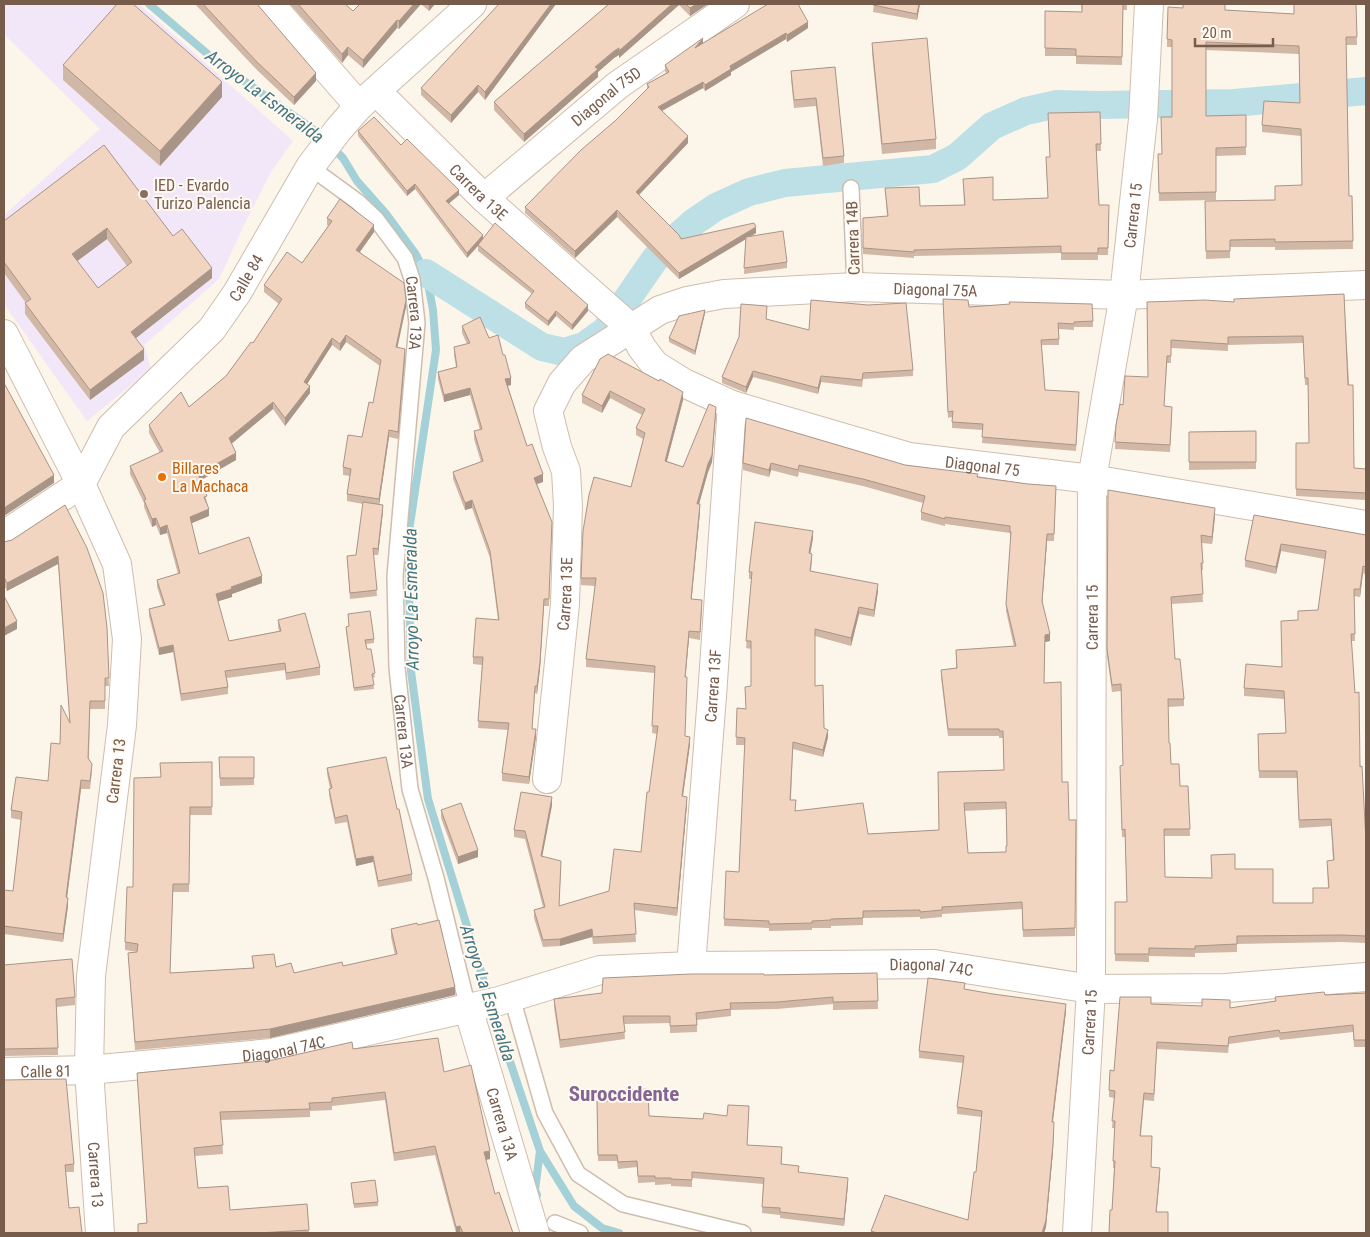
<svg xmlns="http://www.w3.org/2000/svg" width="1370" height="1237" font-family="'Roboto Condensed',sans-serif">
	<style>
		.education { fill: #f2e6f9 }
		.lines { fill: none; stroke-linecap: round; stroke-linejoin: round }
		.stream { stroke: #a4d0d8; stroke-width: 8 }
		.canal { stroke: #bde0e7; stroke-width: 28 }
		.service-casing { stroke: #cfbdae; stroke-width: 18 }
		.minor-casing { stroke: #cfbdae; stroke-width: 30 }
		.tertiary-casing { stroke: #cfbdae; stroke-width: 30 }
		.service { stroke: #fff; stroke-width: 15 }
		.minor { stroke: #fff; stroke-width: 28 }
		.tertiary { stroke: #fff; stroke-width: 28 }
		.wall { fill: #d0b7a6; fill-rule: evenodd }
		.shaded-wall { fill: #a99587 }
		.building { fill: #f2d5c1; stroke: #a99587; fill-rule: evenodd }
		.education-dot { fill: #8d6e63; stroke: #fff9f0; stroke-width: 2 }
		.food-dot { fill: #e8710a; stroke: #fff9f0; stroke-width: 2 }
		.labels { text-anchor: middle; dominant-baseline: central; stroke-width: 4; stroke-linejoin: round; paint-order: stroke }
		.street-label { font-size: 16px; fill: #775c4c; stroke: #fff9f0 }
		.education-label { font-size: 16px; fill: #785e54; stroke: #fff9f0; text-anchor: start }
		.food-label { font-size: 16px; fill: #c56008; stroke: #fff9f0; text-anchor: start }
		.water-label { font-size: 18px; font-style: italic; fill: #437783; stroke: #fff9f0 }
		.district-label { font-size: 21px; font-weight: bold; fill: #846593; stroke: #fff9f0 }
	</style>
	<rect width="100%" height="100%" fill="#fcf5e9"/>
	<path class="education" d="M4 4H139L293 141 271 172 247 219 219 279 144 345 151 369 87 421 4 304V215L100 129 4 34Z"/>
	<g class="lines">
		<path class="stream" d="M149 4 217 62 314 130 343 158 357 181 387 215 415 253 426 273 433 310 436 350 408 538 411 671 428 799 489 998
			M492 1008 540 1151 574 1206 602 1228 619 1233
			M537 1195 535 1190 540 1151"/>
		<path class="canal" d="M426 273 542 347 564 352 584 346 605 331 655 259 676 238 694 222 716 207 749 192 785 183 933 169 957 157 992 126 1026 111 1057 104 1098 105 1234 103 1366 91"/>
		<defs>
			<g id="service">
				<path id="s1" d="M310 167 358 202 376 219 405 258 412 279 417 323 395 576 397 668 410 789 436 878 468 1008"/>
				<path d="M851 188 855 287"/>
				<path d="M512 998 545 1113 578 1174 623 1204 743 1233"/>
				<path d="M555 1223 580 1233"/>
			</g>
			<g id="minor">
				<path d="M270 4 359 106"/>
				<path id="s2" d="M376 91 484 198 631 328 642 348 655 365 684 383 732 405 909 457 1092 479 1366 525"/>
				<path id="s3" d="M484 198 618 85 735 4"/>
				<path id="s4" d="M4 535 81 484 111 427 212 329 237 293 310 167 338 130 359 106 472 4"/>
				<path id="s5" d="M547 779 565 604 568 506 566 471 557 447 548 411 562 383 583 359 660 310 687 301 724 294 855 287 1124 295 1366 285"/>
				<path id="s6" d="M691 966 712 696 732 405"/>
				<path id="s7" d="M468 1008 535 1233"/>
				<path id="s8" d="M4 1072 89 1070 272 1053 499 1001 600 970 691 966 934 964 1091 989 1226 988 1366 977"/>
				<path id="s9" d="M1077 1233 1091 989 1092 479 1124 295 1143 119 1149 4"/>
			</g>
			<g id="tertiary">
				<path id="s10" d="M4 334 81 484 117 564 127 639 122 725 91 976 89 1070 100 1233"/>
			</g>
		</defs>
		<use href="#service" class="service-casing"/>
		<use href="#minor" class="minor-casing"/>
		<use href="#tertiary" class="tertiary-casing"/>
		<use href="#service" class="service"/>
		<use href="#minor" class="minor"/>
		<use href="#tertiary" class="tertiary"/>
	</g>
	<path class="wall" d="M195 4H257L316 81 294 105 257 70Z
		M290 4H345L353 11 360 4H435L429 11 421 4 399 29 397 28 363 68 348 55 342 63Z
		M499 4H556L485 100 478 92 451 123 421 95V88Z
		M609 4H708L690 16 679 5 619 58V55L614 58 598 72V77L524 142 494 110V102Z
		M874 4H925L924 5 920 4 917 20 873 12Z
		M1081 4H1127V10H1123L1122 65 1076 64V56H1045V11L1082 12Z
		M1356 4 1357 45H1346L1349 196H1352L1353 249 1275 250V247H1230V258L1206 259 1205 201 1275 200 1302 185 1301 136 1262 132V125L1300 103 1299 54 1206 50V116L1246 115V155L1216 156V200L1159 201 1158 154H1162L1172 117V47H1167V39L1183 8 1294 14Z
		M808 28 787 42 786 39 731 72V75L705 91 703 88 662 111 688 143 639 195 681 239 756 233 752 236 787 262V268L744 274 746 239 679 279 617 217 575 258 525 213V207L615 121 647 89V84L666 73 665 71V65L703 43Z
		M872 43 936 139V149L882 154 872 53Z
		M63 65 222 97 160 166 63 80Z
		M835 67 844 156V163L823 166 816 106 794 108 791 79V71Z
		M1100 112 1101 151H1096L1099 205 1109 212 1108 255H1098V260H1061V253L914 256V258L863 254V218L887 216 885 188 920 206 964 205 963 179 993 200 1048 198 1046 164 1049 157Z
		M358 131 401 145 459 195 448 204 483 239 588 311 572 330 556 316 548 326 525 308V303L532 294 478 251V246L467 258 415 189 407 196 358 136Z
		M104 145 173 236 212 278 136 338 144 360 90 400 25 314V303H26L4 273V221ZM107 239 127 266 98 288 77 261Z
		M327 218 374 232 360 252 406 307 397 347 405 356 398 439 389 437 379 504 383 511 378 555H373L377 596 350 599 347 556 356 555 363 504 347 501V494L350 476 343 475V467L362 437 373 403 380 366 346 342 340 351 332 345 307 384 310 393 285 426 273 409 231 443 236 460 200 480 207 502 209 516 191 523 199 554 262 583 232 594V597L218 601 229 641 279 631 278 627V620L320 667V675L286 680 285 670 227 678 228 687V694L181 701 173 652 159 655 149 616V609L163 605 157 587V580L178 574 167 533 160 535 156 525 152 527 144 507V503L130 474V466L160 453 149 433V425L189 407 226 376 253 343 279 304 264 292V285L302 263 328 226 327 225Z
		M1344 294 1354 468 1366 469V500L1296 496V443H1309L1308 385H1305L1303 343 1228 345V351L1171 348V363H1167L1164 406 1172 414 1170 452 1115 449 1116 425 1123 405 1148 377 1147 302H1234Z
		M943 299 969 307 1093 321V327H1074V330L1059 329V345H1041L1045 390 1079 397 1076 451 982 443 983 430 952 428V417L948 418Z
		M705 313 695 355 669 342V338Z
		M767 319 913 370V376L863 379 862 387 821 382 818 394 753 377 746 393 722 383V377Z
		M462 326 511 385 508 386 527 446 543 482 537 484 552 522 549 603V606H544L540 669 537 694 535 693 532 729 536 737 529 784 502 781V773L508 730 478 728 482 665 473 664V657L498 620 490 558 472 508 465 510 453 479V472L481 462 474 439V431L480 430 470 395 444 402 438 379V372L456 367 454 355V347L467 344 462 333Z
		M600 359 683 400 667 461 683 467 716 415 712 462 708 472 699 504 700 512 691 599 702 608 700 640 689 638 685 677V736L690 744 683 796 687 804 677 916 634 910 636 942 593 944 592 937 560 946 543 947 534 918V910L543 907 525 839 514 837V830L552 805 542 856 561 869 559 906 609 891 641 852 657 734 652 733 655 673 586 667V659L595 586 581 585V578L631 487 643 439 636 435V428L642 415 610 398 602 413 582 403V395Z
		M1256 431V469L1189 470V432Z
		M743 463 905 465 1028 484 1056 486 1054 541H1047L1042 602 1050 641 1045 642 1044 683 1069 820H1076L1075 936 1023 937 1022 909 942 914V917L920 919V917L863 918V925L831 926V928H812V930L769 931V928L724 926V919L739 872 745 745H736L737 708 746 709 751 686V649L746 648 752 579H749V572L813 538 810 554 812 561 811 571 878 591 874 617 859 614 851 646 815 636V686L824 728 828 737 823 757 793 749 791 800 796 811 868 834 939 830 938 772 1004 770 1003 738H999V736H948L941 677V670L956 668V650L1014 647 1006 611 1011 539H1010V533L945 524V526L921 520V512L923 503 863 486 799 472 798 477 771 470 769 477 743 470ZM1006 809 1007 846 1006 852 968 853 964 811Z
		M1108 490 1215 516 1212 544 1202 543 1203 570H1201L1203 602 1171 604 1175 659 1184 699V706L1168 707 1169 743 1171 764 1180 786H1188L1190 836H1164L1165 877 1212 878 1235 869 1273 903H1313L1328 888 1327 861H1333L1331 826 1299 828 1297 778H1259L1258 734 1286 733 1284 699 1244 696V688L1282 667 1298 620 1318 610 1325 559 1281 551 1276 574 1245 567V560L1254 515 1366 535V575L1363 573 1360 597 1354 596 1355 641H1351L1366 842V943L1342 942 1237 944V952L1195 953V957L1149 956V962L1115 961V902H1127L1125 837H1122L1120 766 1123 765 1121 691 1112 692 1107 656Z
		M65 505 107 628 109 686H105V709H90L89 758 92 772 90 789H81L67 898 68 906 63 942 4 934V890L13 891 21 820 11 818V810L48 781 60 744 70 722 58 564 7 591 4 585V542L12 540Z
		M348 614 374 639V643L366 644 375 677 372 678 374 689 354 691 346 630V627L349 626Z
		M219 757H254V785L220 786Z
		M212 762V815H190L189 892H173L170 973 253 968 252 956 276 967 294 973 343 966 395 955 391 937V929L418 925 455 995 270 1038 135 1050 128 953 137 952 125 950V942L133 887 161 777Z
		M327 768 412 874V881L378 887 373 862 356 866 347 822 335 824 329 795V789L330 788 327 774Z
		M441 810 478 857 458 864 441 818Z
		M4 965 75 997V1005L57 1007 58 1055 4 1056Z
		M877 973 878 1009 833 1010V1004L777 1009 731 1010V1016L697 1020V1032L670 1033V1023L624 1024 625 1039 560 1048 554 1007V999L764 975Z
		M965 989 1066 1011 1053 1122V1151L1046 1227 1044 1233H871V1231L968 1220 976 1172 982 1117 957 1114V1107L963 1063 919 1058V1051Z
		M1366 993V1047H1354L1353 1032 1280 1040 1279 1037 1229 1044 1228 1053 1157 1049 1154 1101 1144 1100 1141 1136 1151 1167 1160 1175 1112 1210 1114 1168H1113V1161L1115 1128H1112L1114 1098 1109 1097V1090L1114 1071 1151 1004 1230 1008 1275 1001V997Z
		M353 1049 444 1072 490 1159 486 1160 495 1194 513 1233H456L435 1155 394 1161 385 1100 332 1106V1110L310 1111V1117L221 1120 223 1154 195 1156 198 1188 230 1210 307 1204 309 1233H138V1224L147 1223 137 1073 273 1060Z
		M4 1080 74 1164V1172H66L69 1208Z
		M622 1090 649 1116 703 1119 749 1113 747 1145 782 1154V1164L799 1172 848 1184 844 1226 780 1218V1215L762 1213 763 1184 692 1178V1187L671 1186V1184L655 1185V1182L638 1183 637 1167 618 1169 617 1161H598L597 1101H616L622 1093Z
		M351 1183 378 1202V1206L354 1208Z"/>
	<path class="shaded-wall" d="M414 4H421L399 29V21Z
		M429 4H435L429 11Z
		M551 4H556L485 100V92Z
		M672 4H679V5L619 58V55L614 58 598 72V77L524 142V134L595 67Z
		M697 4H708L690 16V8Z
		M919 4H920L917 20V14Z
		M397 20V28L363 68V60Z
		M808 22V28L787 42V35Z
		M786 33V39L731 72V75L705 91V85L730 66Z
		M703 38V45L695 48Z
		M348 47V55L342 63V54Z
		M316 73V81L294 105V97Z
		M222 82V97L160 166V151Z
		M703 82V88L658 113V107Z
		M478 85V92L451 123V115Z
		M688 136V143L636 198V192Z
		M415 184V189L407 196V191Z
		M459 190V195L446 206V201Z
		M617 210V217L575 258V251Z
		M374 225V232L356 257V250Z
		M756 227V233L679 279V273Z
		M107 228V239L72 265V254Z
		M483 235V240L467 258V253Z
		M212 268V278L131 342V332Z
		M406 300V307L396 354V347Z
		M588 305V311L572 330V325Z
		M705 310V313L695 355V351Z
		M556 311V316L548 326V321Z
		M346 335V342L340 351V344Z
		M332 338V345L304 389V382Z
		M144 349V360L90 400V390Z
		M405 349V356L398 439V432Z
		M753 371V377L746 393V387Z
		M821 376V382L818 394V388Z
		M511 378V385L505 386V379Z
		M310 386V393L285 426V418Z
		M470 388V395L444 402V395Z
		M610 391V398L602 413V406Z
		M683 392V400L665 468V461Z
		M273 402V409L229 446V438Z
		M716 407 712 462 708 472 697 511V504Z
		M389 430V437L379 506V499Z
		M236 453V460L198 482V474Z
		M771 463V470L769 477V470Z
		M543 474V482L534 485V478Z
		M54 475V483L4 516V508Z
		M472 500V508L465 510V503Z
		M700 504V512L691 606V599Z
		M383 505V511L378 555V549Z
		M1215 508V516L1212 544V537Z
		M209 509V516L190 524V517Z
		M156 518V525L152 527V519Z
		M167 525V533L160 535V528Z
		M813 531V538L809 561V553Z
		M1047 534V541L1042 608V601Z
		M1281 544V551L1276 574V567Z
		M58 556V564L7 591V583Z
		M1363 566V573L1360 597V589Z
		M262 576V583L232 594V597L216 602V594L231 587Z
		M878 584V591L874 617V610Z
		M544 599 540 669 537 694V686Z
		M859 607V614L851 646V638Z
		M17 621V629L4 636V628Z
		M689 631V638L685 684V677Z
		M1050 634V641L1045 642V635Z
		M173 645V652L159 655V648Z
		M536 729V737L529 784V777Z
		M828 730V737L823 757V750Z
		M690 737V744L682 803V796Z
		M81 780V789L66 905V897Z
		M552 797V805L541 863V856Z
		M687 797V804L677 916V908Z
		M478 850V857L458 864V857Z
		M373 856V862L356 866V859Z
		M68 898V906L63 942V934Z
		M592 929V937L560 946V939Z
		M455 987V995L270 1038V1029Z
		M1066 1004V1011L1052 1128V1122Z
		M1054 1128 1053 1151 1046 1227 1044 1233H1042Z
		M490 1151V1159L484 1160V1152Z
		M1160 1168V1175L1156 1219V1212Z
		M848 1178V1184L844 1226V1219Z
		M460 1226V1233H456V1227Z"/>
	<path class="building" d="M117 4H133L222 82 160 151 63 65Z
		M203 4H257L316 73 294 97 257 62Z
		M298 4H345L353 11 360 4H414L399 21 397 20 363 60 348 47 342 54Z
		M499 4H551L485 92 478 85 451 115 421 88Z
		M609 4H672L619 51V48L614 51 595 67 598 69 524 134 494 102Z
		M686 4H697L690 8Z
		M768 4H798L808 22 787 35 786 33 730 66 731 69 705 85 703 82 658 107 688 136 636 192 679 235 681 239 754 223 756 227 679 273 617 210 575 251 525 207 581 150 615 121 649 87 647 84 669 72 665 65 703 38 695 48Z
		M874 4H919L917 14 873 5Z
		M1082 4H1123L1122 57 1076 56V49L1045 48V11L1082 12Z
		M1183 4H1225V10L1294 14V4H1356L1357 37H1346L1349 196H1352L1353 241 1275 242V239L1230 240V251H1206L1205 201 1275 200V186L1302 185 1301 129 1262 125 1264 101 1300 103 1299 46 1206 42V116L1246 115V147L1216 148V192L1159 193 1158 154H1162L1161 117H1172V40L1167 39 1168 7 1183 8Z
		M927 38 936 139 882 144 872 43Z
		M835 67 844 156 823 158 816 98 794 100 791 71Z
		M1100 112 1101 144H1096L1099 205H1109L1108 248H1098V253H1061V246L914 250V252L863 248V218L888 216 885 188 919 187 920 206 965 205 963 179 993 177V200L1048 198 1046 157H1050L1048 113Z
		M374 117 401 145 407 139 459 190 446 201 483 235 467 253 415 184 407 191 358 131Z
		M104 145 173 236 182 229 212 268 131 332 144 349 90 390 25 303 31 299 4 262V221ZM107 228 132 262 98 288 72 254Z
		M340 199 374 225 356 250 404 283 406 300 396 347 405 349 398 432 389 430 379 499 347 494 351 469 343 467 348 435 362 437 369 402 373 403 381 360 346 335 340 344 332 338 304 382 310 386 285 418 273 402 229 438 236 453 198 474 207 496 204 497 209 509 190 517 199 554 249 537 262 576 231 587 232 589 216 594 229 641 281 631 278 620 305 613 320 667 286 673 285 663 225 671 228 687 181 694 173 645 159 648 149 609 165 605 157 580 180 573 167 525 160 528 156 518 152 519 144 500 146 499 130 466 163 451 149 425 181 392 189 407 226 376 251 342 253 343 282 299 264 285 287 252 302 263 332 221 327 218Z
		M495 223 588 305 572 325 556 311 548 321 525 303 534 291 478 245Z
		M783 231 787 262 744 268 746 237Z
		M1344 294 1348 385H1353L1354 468 1366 469V493L1296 489V443H1309L1308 378H1305L1303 336 1228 337V344L1171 340V356H1167L1164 406 1172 407 1170 445 1115 442 1116 425 1120 404 1123 405 1125 376 1148 377 1147 302 1205 300 1234 302V299Z
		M943 299 968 300 969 307 1010 304 1009 302H1013L1092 304 1093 321 1074 322V324L1058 323 1059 339 1041 340 1045 390 1079 392 1076 445 982 437 983 424 952 422 953 411 948 412Z
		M811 300 868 305 906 303 913 370 863 373 862 380 821 376 818 388 753 371 746 387 722 377 739 337 741 304 767 306 766 319 809 330Z
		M705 310 695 351 669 338 679 316Z
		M480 317 489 338 498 335 503 355H505L511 378 505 379 527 446 532 444 543 474 534 478 552 522 549 596V599H544L540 662 537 686H535L532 729H536L529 777 502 773 509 723 478 721 483 657H473L476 618 499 620 490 551 472 500 465 503 453 472 483 461 474 431 482 429 470 388 444 395 438 372 457 367 454 347 470 343 462 326Z
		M608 354 659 381 660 379 683 392 665 461 683 467 709 404 716 407 712 455 708 464 697 504H700L691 599 702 600 700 632 689 631 685 677H687L685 736 690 737 682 796 687 797 677 908 634 903 636 934 593 937 592 929 560 939 543 940 534 910 545 907 525 831 514 830 521 792 552 797 541 856 561 861 559 906 609 891 614 849 641 852 647 792H649L658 726H652L655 666 586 659 596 578H581L583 531 589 495 594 477 631 487 645 433 636 428 645 409 610 391 602 406 582 395 600 359Z
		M4 383 54 475 4 508Z
		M746 418 905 465 978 474 977 477 1028 484 1056 486 1054 534H1047L1042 601 1050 634 1045 635 1044 683 1061 682 1062 782H1068L1069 820H1076L1075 928 1023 930 1022 902 942 907V910L920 912V910L863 911V918L831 919V920L812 921V923L769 924V921L724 919 726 871 739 872 745 738 736 737 737 708 746 709 745 687 751 686V641H746L752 572H749L755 522 813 531 809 553 812 554 810 571 878 584 874 610 859 607 851 638 815 629V686L823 685 824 728 828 730 823 750 793 742 790 800H796L795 811 863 803 868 834 939 830 938 772 1004 770 1003 731H999V729H948L941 670 957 668 956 650 1016 646 1006 604 1011 532H1010V526L945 517V519L921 512 925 496 863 479 799 465 798 470 771 463 769 470 743 463ZM1006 802 1007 846H1006V852L968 853 964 803Z
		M1256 431V462H1189V432Z
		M1108 490 1215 508 1212 537 1201 535 1203 563H1201L1203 594 1171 597 1175 659H1180L1184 699H1168L1169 743H1170L1171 764H1179L1180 786H1188L1190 829H1164L1165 877 1212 878 1211 855 1235 854V869H1273V903H1313V888H1329L1327 861 1334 860 1331 819 1299 820 1297 771H1259L1258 734 1286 733 1284 691 1244 688 1246 664 1282 667 1281 621 1298 620V611L1318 610 1326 551 1281 544 1276 567 1245 560 1254 515 1366 535V567L1363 566 1360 589H1354L1355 634H1351L1355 693 1359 692 1360 767 1362 766 1366 842V936L1342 935 1237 936V944L1195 946V949L1149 948V954H1115V902H1127L1125 829 1122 830 1120 766 1123 765 1121 684 1112 685 1107 649Z
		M363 502 383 505 378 549 373 548 377 590 350 593 347 556 356 555Z
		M65 505 87 548 103 593 107 628 109 678H105V701H90L88 758 92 764 90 781 81 780 66 897 68 898 63 934 4 926V890L13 891 22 812 11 810 16 777 48 781 51 743 60 744 61 705 70 723 58 556 7 583 4 577V542L12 540Z
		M4 596 17 621 4 628Z
		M370 611 374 639 365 640 367 649H371L375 673 372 674 374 685 354 688 346 627 349 626 348 614Z
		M219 757H254V778H220Z
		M386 757 397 809H399L412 874 378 881 373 856 356 859 347 815 335 818 329 789 332 788 327 768Z
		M212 762V807H190L189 884H173L170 973 254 968 252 956 274 954 276 967 291 963 294 973 342 962 343 966 397 954 391 929 417 923 418 925 439 920 455 987 270 1029 135 1042 128 953 137 952 138 944 125 942 127 887H133L134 778 161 777 160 763Z
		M461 803 478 850 458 857 441 810Z
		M72 959 75 997 56 999 58 1048 4 1049V965Z
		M877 973 878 1001 833 1002V997L777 1002 730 1003 731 1009 696 1013 697 1025 670 1026V1016H623L625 1032 560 1040 554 999 602 993 603 978 691 974H764V975Z
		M928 978 965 983 964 989 993 994 1066 1004 1052 1122H1054L1053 1144 1046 1220 1042 1233H877L871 1231 885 1195 968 1220 974 1172H976L982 1111 957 1107 964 1056 919 1051Z
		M1324 992 1325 995 1366 993V1040H1354L1353 1025 1280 1033 1279 1030 1229 1037 1228 1046 1157 1042 1154 1094 1144 1093 1140 1136H1152L1151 1167 1160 1168 1156 1212H1168V1233H1109L1110 1210H1112L1115 1161H1113L1115 1121H1112L1115 1091 1109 1090 1110 1070 1114 1071 1120 997H1151V1004L1202 1006V999L1230 1000V1008L1276 1001 1275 997Z
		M438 1038 444 1072 471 1065 490 1151 484 1152 495 1194 499 1192 513 1233H463L460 1226 456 1227 435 1146 394 1153 385 1092 332 1098V1102L309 1103 310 1109 220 1112 223 1145 194 1148 198 1188 228 1186 230 1210 307 1204 309 1230 258 1233H138V1224L147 1223 137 1073 273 1060 352 1042 353 1049Z
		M66 1079 74 1164 65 1165 69 1208 79 1207 82 1233H4V1080Z
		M648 1089 649 1116 703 1119 704 1113 727 1116 728 1105 749 1106 747 1145 782 1147 781 1164 799 1166 798 1172 848 1178 844 1219 780 1212V1208L762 1207 764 1178 692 1172V1180L671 1179V1178H655V1176H638L637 1161 618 1162 617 1155H598L597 1101H616V1093H622V1090Z
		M375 1180 378 1202 354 1204 351 1183Z"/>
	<circle class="education-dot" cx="144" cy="194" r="5"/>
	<circle class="food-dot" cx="162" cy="477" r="5"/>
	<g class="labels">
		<g class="street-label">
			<text stroke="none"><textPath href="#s3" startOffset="159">Diagonal 75D</textPath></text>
			<text stroke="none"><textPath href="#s2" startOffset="144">Carrera 13E</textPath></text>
			<text stroke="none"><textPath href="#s9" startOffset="1021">Carrera 15</textPath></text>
			<text transform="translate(853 238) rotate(-92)">Carrera 14B</text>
			<text stroke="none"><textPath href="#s4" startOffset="359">Calle 84</textPath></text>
			<text stroke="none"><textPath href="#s5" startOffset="804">Diagonal 75A</textPath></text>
			<text stroke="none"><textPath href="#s1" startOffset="189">Carrera 13A</textPath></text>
			<text stroke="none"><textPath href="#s2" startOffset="738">Diagonal 75</textPath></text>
			<text stroke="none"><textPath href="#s5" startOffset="186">Carrera 13E</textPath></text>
			<text stroke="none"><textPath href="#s9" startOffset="616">Carrera 15</textPath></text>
			<text stroke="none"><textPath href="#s6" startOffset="281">Carrera 13F</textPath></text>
			<text stroke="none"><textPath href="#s1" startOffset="609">Carrera 13A</textPath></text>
			<text transform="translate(116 771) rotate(-83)">Carrera 13</text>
			<text stroke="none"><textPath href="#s8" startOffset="939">Diagonal 74C</textPath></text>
			<text stroke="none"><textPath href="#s9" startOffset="211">Carrera 15</textPath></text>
			<text stroke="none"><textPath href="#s8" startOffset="281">Diagonal 74C</textPath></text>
			<text stroke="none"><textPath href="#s8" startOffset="42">Calle 81</textPath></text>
			<text stroke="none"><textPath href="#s7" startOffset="121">Carrera 13A</textPath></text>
			<text stroke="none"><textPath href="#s10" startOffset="870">Carrera 13</textPath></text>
		</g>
		<g class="education-label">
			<text x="154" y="185">IED - Evardo<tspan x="154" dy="18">Turizo Palencia</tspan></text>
		</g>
		<g class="food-label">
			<text x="172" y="468">Billares<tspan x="172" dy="18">La Machaca</tspan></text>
		</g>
		<g class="water-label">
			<text transform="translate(265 96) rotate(37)">Arroyo La Esmeralda</text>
			<text transform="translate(411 599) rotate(-91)">Arroyo La Esmeralda</text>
			<text transform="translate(488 993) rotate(72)">Arroyo La Esmeralda</text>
		</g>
		<g class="district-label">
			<text x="624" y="1094">Suroccidente</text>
		</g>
	</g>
	<rect width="1370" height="1237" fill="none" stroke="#775c4c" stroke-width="10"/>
	<path d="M1195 38v8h78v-8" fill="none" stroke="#775c4c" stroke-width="2.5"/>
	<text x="1202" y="38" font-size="15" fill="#775c4c" stroke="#fff9f0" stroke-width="4" paint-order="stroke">20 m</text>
</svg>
